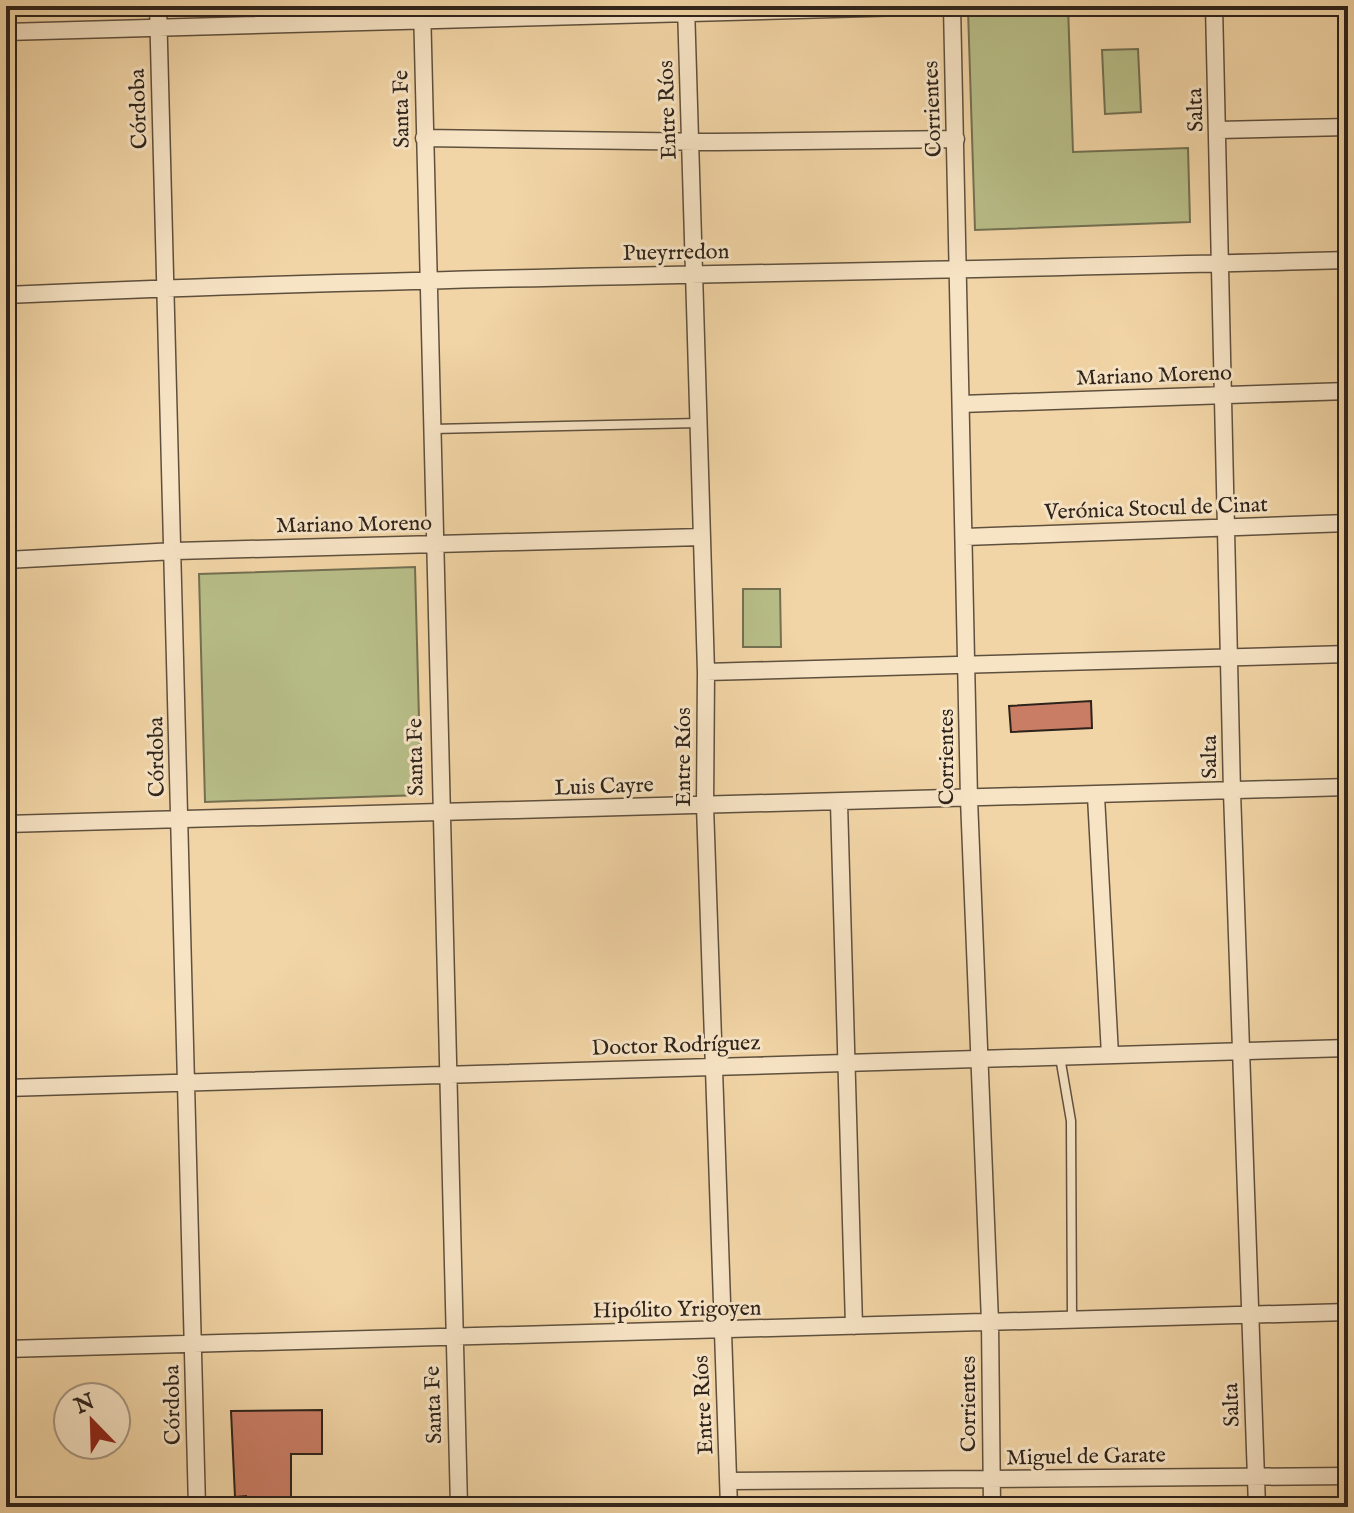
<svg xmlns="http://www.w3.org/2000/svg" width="1354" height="1513" font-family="'IM FELL English',serif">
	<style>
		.green { fill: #b8be88; stroke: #737052; stroke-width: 2 }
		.building { fill: #ca7d65; stroke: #2e231b; stroke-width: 2 }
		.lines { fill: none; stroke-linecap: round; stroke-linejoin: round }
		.service-casing { stroke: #5f503e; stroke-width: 11 }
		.minor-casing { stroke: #5f503e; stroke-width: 19 }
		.service { stroke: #f7e4c5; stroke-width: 8 }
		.minor { stroke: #f7e4c5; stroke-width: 16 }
		.labels { text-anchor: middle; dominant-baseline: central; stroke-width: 6; stroke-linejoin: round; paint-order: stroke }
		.street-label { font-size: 22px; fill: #2e231b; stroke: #f7e4c5 }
	</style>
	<rect width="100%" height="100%" fill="#f2d5a6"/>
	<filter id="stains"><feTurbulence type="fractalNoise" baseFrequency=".0025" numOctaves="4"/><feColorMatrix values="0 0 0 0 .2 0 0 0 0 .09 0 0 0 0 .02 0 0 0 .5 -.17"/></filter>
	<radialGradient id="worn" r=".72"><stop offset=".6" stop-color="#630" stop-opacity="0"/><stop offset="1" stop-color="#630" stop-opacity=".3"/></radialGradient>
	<path class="green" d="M1068 6 1073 152 1188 148 1190 222 975 230 968 10Z
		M1138 49 1141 112 1105 114 1102 50Z
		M415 567 421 795 205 802 199 574Z
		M743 589H780L781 647H743Z"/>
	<path class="building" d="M1091 701 1092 728 1011 732 1009 706Z
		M322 1410V1454H291V1507H246V1496L235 1497 231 1411Z"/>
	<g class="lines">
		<defs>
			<path id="service" d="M433 429 698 423
				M1060 1057 1071 1121 1072 1319"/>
			<path id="minor" d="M158 6 197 1507
				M422 6 459 1507
				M686 6 706 672 705 806 729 1507
				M952 6 969 799 990 1322 992 1507
				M1214 6 1232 792 1257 1507
				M6 32 940 6
				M1219 130 1348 127
				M424 138 715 142 956 139
				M6 295C453 275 901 273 1348 260
				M961 404 1348 391
				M965 537 1348 523
				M6 560 175 551 702 537
				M706 672 1348 654
				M1096 796 1110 1055
				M839 803 854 1326
				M6 824 1348 787
				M6 1088 1348 1048
				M6 1349 1348 1312
				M729 1481 1348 1476"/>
		</defs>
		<use href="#service" class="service-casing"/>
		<use href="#minor" class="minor-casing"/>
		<use href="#service" class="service"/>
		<use href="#minor" class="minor"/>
	</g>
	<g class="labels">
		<g class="street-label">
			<text transform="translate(139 109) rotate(-92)">Córdoba</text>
			<text transform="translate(402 109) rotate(-91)">Santa Fe</text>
			<text transform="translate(933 109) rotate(-92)">Corrientes</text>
			<text transform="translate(668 110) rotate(-92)">Entre Ríos</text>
			<text transform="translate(1196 110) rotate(-92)">Salta</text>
			<text transform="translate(676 253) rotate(-1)">Pueyrredon</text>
			<text transform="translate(1154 376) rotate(-2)">Mariano Moreno</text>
			<text transform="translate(1156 509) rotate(-2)">Verónica Stocul de Cinat</text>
			<text transform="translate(354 525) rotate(-1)">Mariano Moreno</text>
			<text transform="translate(157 757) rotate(-91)">Córdoba</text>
			<text transform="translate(416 757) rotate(-91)">Santa Fe</text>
			<text transform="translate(684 757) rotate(-90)">Entre Ríos</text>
			<text transform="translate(947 757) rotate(-90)">Corrientes</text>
			<text transform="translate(1210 757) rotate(-90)">Salta</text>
			<text transform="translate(604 787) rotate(-2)">Luis Cayre</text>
			<text transform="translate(676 1046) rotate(-2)">Doctor Rodríguez</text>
			<text transform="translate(677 1310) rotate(-1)">Hipólito Yrigoyen</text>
			<text transform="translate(969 1404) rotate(-90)">Corrientes</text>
			<text transform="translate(173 1405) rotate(-91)">Córdoba</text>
			<text transform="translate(434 1405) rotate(-92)">Santa Fe</text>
			<text transform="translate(704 1405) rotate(-93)">Entre Ríos</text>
			<text transform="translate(1232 1405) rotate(-92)">Salta</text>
			<text transform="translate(1086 1457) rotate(-1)">Miguel de Garate</text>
		</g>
	</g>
	<rect width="1354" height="1513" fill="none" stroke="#f2d5a6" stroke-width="32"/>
	<rect x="8" y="8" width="1338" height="1497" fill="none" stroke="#2e231b" stroke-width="4"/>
	<rect x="16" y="16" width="1322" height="1481" fill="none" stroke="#2e231b" stroke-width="2"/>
	<g transform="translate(92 1421) rotate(337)"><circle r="38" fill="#f7e4c5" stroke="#a79781" stroke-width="2"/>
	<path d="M0-6L14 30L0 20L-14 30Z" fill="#8f2418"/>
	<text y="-12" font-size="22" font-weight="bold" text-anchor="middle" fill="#2e231b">N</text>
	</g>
	<rect width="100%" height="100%" filter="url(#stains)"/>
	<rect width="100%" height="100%" fill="url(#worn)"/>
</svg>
